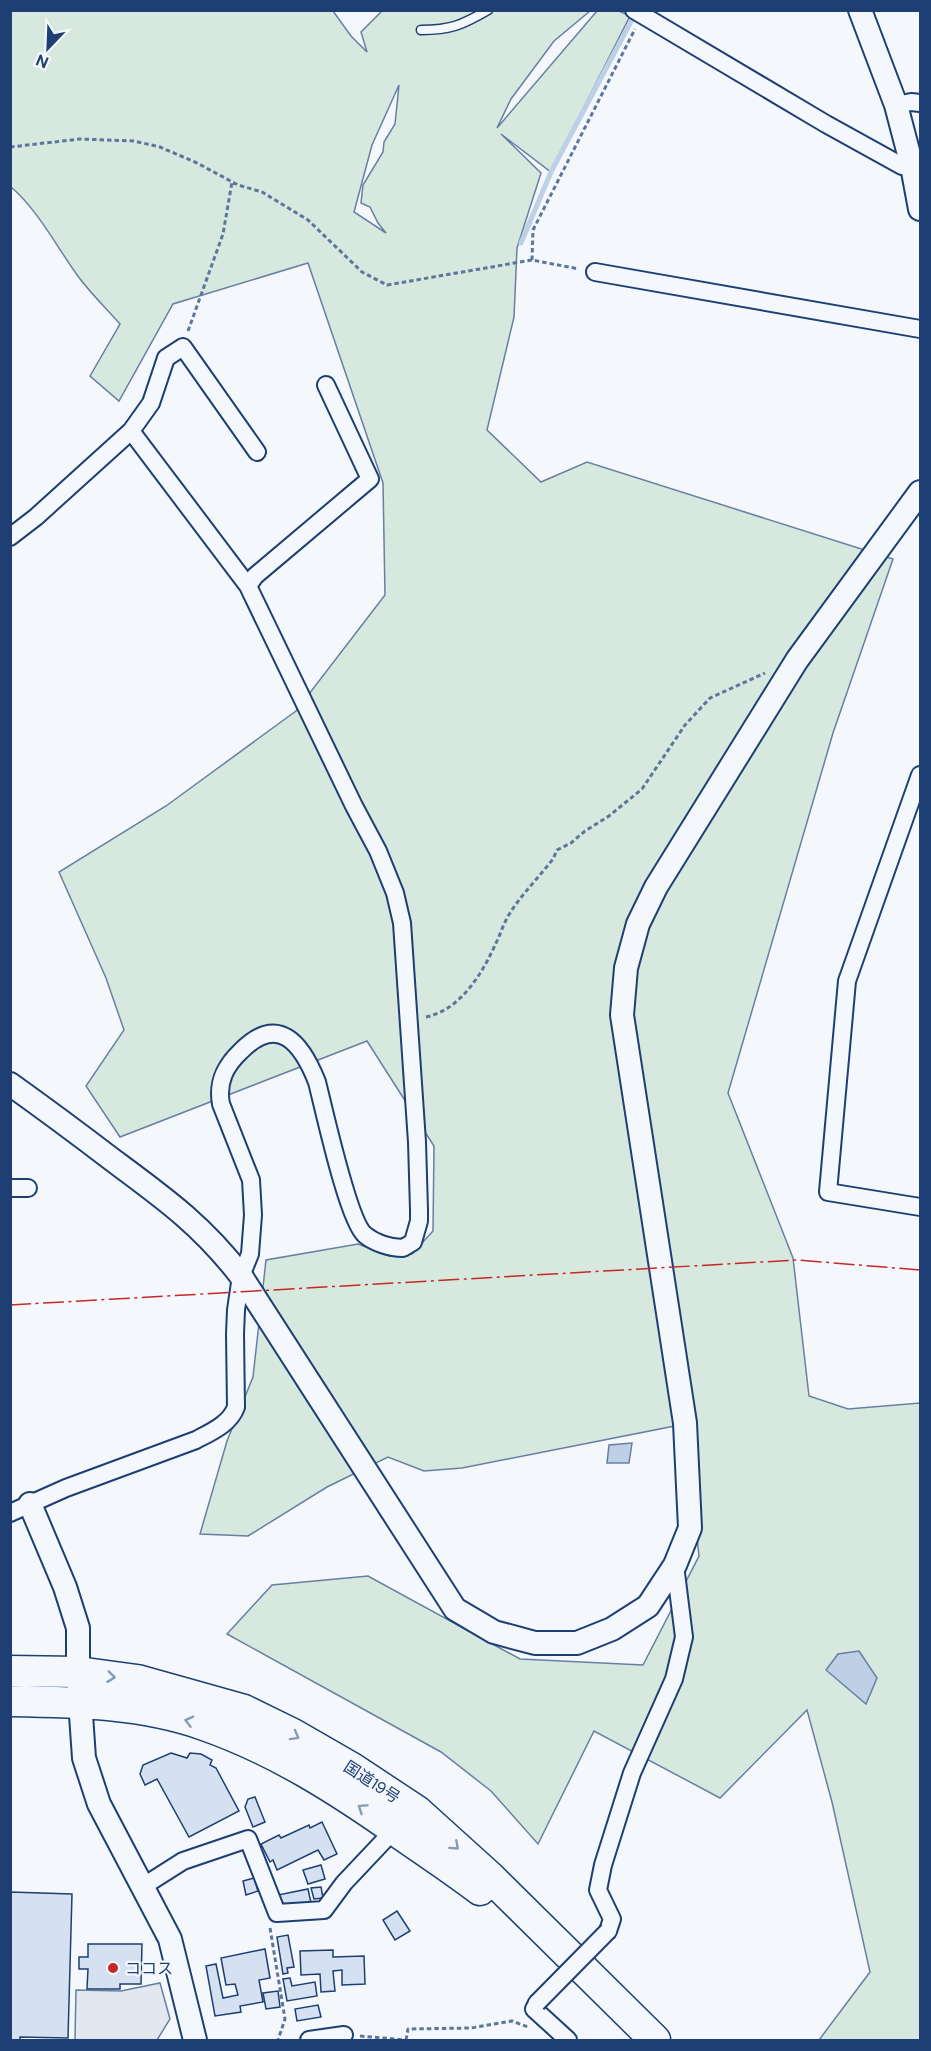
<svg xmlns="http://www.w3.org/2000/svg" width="931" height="2051" font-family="'DM Sans','Noto Sans JP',sans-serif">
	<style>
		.green { fill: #d7e8df; stroke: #687fa3; stroke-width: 1.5; fill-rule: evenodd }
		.parking { fill: #e3e8f0; stroke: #687fa3; stroke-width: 1.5 }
		.water { fill: #bed0e5; stroke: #687fa3; stroke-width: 1.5 }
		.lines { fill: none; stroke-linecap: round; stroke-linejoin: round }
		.stream { stroke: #bed0e5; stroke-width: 5 }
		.building { fill: #d5e0f0; stroke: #1d3f73; stroke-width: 1.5 }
		.lane-casing { stroke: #1d3f73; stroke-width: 11 }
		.street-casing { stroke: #1d3f73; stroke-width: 20 }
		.secondary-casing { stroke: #1d3f73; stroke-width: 26 }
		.highway-casing { stroke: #1d3f73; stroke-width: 33 }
		.path { stroke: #5e769c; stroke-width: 3; stroke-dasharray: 4.5 3; stroke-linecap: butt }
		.lane { stroke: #f4f7fb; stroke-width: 8 }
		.street { stroke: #f4f7fb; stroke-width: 16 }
		.secondary { stroke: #f4f7fb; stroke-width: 22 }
		.highway { stroke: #f4f7fb; stroke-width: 30 }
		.street-bridge-casing { stroke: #1d3f73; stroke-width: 20; stroke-linecap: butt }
		.street-bridge { stroke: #f4f7fb; stroke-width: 16 }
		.power { stroke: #c62828; stroke-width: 1.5; stroke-dasharray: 21 4.5 3 4.5; stroke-linecap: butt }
		.oneway { stroke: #889bb7 }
		.poi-dot { fill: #c62828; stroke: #f4f7fb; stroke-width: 2 }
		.labels { text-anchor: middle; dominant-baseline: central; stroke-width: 4.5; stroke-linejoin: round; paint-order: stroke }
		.street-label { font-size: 16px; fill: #1d3f73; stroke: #f4f7fb }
		.poi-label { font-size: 16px; fill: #1d3f73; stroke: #f4f7fb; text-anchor: start }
	</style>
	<rect width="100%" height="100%" fill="#f4f7fb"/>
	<path class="green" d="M10 11H333L351 36 367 52 361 32 382 11H590L554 41 511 99 497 128 597 11H619L630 16 551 172 501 134 541 173 517 248 514 317 487 430 541 482 587 462 893 559 833 733 728 1093 793 1258 809 1396 848 1409 920 1403V2040H819L870 1972 832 1802 807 1710 720 1798 594 1731 538 1844 491 1791 441 1752 227 1634 272 1585 368 1576 520 1659 643 1665 699 1556 685 1424 462 1468 424 1471 388 1457 327 1487 248 1536 200 1534 227 1441 253 1377 266 1260 358 1244 389 1256 412 1254 433 1231 434 1146 367 1041 120 1137 86 1086 124 1030 106 978 59 872 166 806 296 711 385 595 383 483 308 263 173 304 119 401 90 376 120 324C105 307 88 291 75 272 56 245 36 208 11 187ZM399 85 395 124 384 142 383 152 363 185 361 203 370 207 378 223 386 233 354 212 372 145Z"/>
	<path class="parking" d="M160 1983 170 2019 157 2040H75L76 1990 121 1991Z"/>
	<path class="water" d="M632 1443 629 1463H607L609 1445Z
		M859 1651 877 1678 866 1704 826 1670 838 1654Z"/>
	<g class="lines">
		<path class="stream" d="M521 243 551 172 635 14"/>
	</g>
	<path class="building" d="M171 1753 187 1758 190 1753 201 1754 212 1760 210 1765 216 1768 239 1811 189 1837 157 1779 145 1785 140 1774 143 1765Z
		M255 1797 265 1822 253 1827 245 1807 248 1799Z
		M322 1822 337 1854 324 1860 318 1850 277 1870 273 1860 270 1862 261 1844 279 1835 281 1838 309 1825 310 1828Z
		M321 1865 325 1879 308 1884 303 1870Z
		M254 1878 258 1891 246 1895 243 1881Z
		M321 1887 323 1898 314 1899 311 1888Z
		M308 1889 311 1903 281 1911 278 1895Z
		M10 1892 72 1894 68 2038 20 2037V2040H10Z
		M397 1911 410 1931 395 1940 383 1920Z
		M288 1935 294 1967 287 1968 288 1973 283 1974 277 1937Z
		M88 1944H142L141 1984H120V1989H87L88 1969H79V1957H88Z
		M265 1949 270 1978 259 1980 263 2002 240 2006 241 2012 215 2016 206 1966 216 1964 223 1998 238 1995 235 1984 226 1985 221 1958Z
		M333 1950V1957L364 1956 365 1984 342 1985V1970L333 1971 335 1991 321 1992 320 1974 301 1975 300 1951Z
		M290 1978 292 1986 315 1982 317 1996 287 2001 283 1979Z
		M278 1991 280 2007 266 2009 263 1993Z
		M318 2005 321 2017 297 2021 295 2009Z"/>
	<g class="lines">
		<defs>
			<path id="lane" d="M421 30C451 30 462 25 488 10"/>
			<path id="street" d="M634 10 826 124 902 166H912
				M896 105 911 102 920 103
				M595 272 920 329
				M10 537 36 517 131 431 151 403 166 358 183 347 257 452
				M248 586 255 576 370 479 326 385
				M920 775 847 981 828 1192 920 1207
				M10 1188H28
				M10 1513 66 1488 196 1440C211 1432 230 1424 236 1407L235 1334 236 1310 241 1276 250 1254 253 1215 251 1180 221 1104C217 1082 225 1066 241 1051 279 1013 302 1044 317 1082 324 1109 348 1221 365 1235 375 1243 390 1248 403 1248L413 1242 419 1221V1210L417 1142 402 923 395 893 378 851 354 806 248 586 131 431
				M142 1887 183 1861 248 1839 277 1913 324 1910 344 1883 394 1830
				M608 1931 612 1919 598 1890 603 1865 632 1773 674 1679 684 1637 675 1565
				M537 2003 534 2009 568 2040
				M309 2040 344 2035"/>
			<path id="secondary" d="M860 10 896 105 912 166 920 209
				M10 1084C45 1109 80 1135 114 1161 164 1198 203 1226 241 1276L455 1609 494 1632 535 1643H577L612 1629 648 1606 675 1565 690 1528 685 1423 622 1015 626 968 638 924 656 887 797 660 920 492
				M30 1504 65 1587 78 1628V1672L84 1758 99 1804 170 1939 195 2040"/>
			<path id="highway" d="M10 1671 78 1672 137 1680 244 1710 293 1734 352 1768 417 1811 490 1877 655 2040
				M10 1701C75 1702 142 1703 204 1725 276 1750 340 1791 402 1835 428 1853 455 1871 480 1890"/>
		</defs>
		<use href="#lane" class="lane-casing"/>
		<use href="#street" class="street-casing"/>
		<use href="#secondary" class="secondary-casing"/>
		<use href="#highway" class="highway-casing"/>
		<path class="path" d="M10 147 80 139 134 141 160 147 197 163 238 185 262 192 308 220 362 272 387 285 532 260 579 269
			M532 260 533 230 635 29
			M188 331 223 234 232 182
			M426 1017C461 1010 483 972 496 943 501 933 504 922 510 913 522 894 539 877 553 859L557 850 571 843 585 831 609 816 642 789 685 725 710 698 765 673
			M270 1928 285 2019 278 2040
			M360 2036 406 2040
			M406 2040 408 2029 471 2028 512 2021 528 2027"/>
		<use href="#lane" class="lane"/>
		<use href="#street" class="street"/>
		<use href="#secondary" class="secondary"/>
		<use href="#highway" class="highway"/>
		<defs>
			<path id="street-bridge" d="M537 2003 608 1931"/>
		</defs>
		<use href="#street-bridge" class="street-bridge-casing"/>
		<use href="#street-bridge" class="street-bridge"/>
		<path class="power" d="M10 1305 797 1260 920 1270"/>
	</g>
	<defs><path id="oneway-chevron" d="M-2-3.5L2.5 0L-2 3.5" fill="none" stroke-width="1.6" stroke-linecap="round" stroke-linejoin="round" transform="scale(1.5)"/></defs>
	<g class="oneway">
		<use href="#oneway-chevron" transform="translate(111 1677) rotate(7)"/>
		<use href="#oneway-chevron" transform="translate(189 1721) rotate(-165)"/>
		<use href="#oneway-chevron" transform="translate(295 1736) rotate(29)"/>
		<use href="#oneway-chevron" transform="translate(362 1808) rotate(-146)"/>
		<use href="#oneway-chevron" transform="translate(455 1846) rotate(42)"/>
	</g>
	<circle class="poi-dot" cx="113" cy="1968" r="6"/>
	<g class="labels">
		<g class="street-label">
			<text transform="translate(372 1782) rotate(33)">国道19号</text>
		</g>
		<g class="poi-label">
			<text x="125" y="1968">ココス</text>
		</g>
	</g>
	<rect width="931" height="2051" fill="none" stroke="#1d3f73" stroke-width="24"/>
	<g transform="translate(48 48) rotate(203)" stroke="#f4f7fb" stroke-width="4.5" paint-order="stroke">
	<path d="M0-4.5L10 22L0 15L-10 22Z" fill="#1d3f73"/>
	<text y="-9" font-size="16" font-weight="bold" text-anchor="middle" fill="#1d3f73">N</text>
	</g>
</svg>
